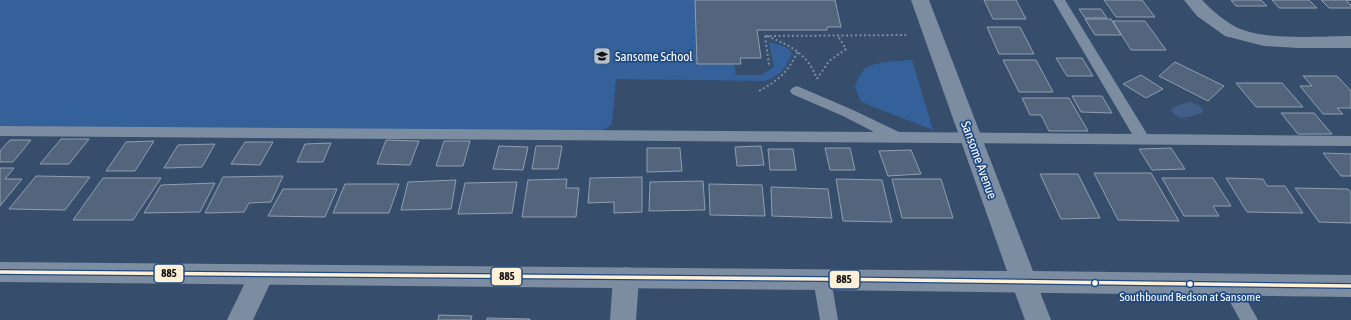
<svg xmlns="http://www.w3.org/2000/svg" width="1351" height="320" font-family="'Asap Condensed',sans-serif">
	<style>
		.green { fill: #346199 }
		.water { fill: #415f86 }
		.building { fill: #52657d; stroke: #909eb0 }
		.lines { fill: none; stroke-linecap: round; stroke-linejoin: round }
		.path { stroke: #7c8da2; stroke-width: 2; stroke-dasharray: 2 2.5; stroke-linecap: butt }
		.service { fill: #7c8da2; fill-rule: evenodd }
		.minor { fill: #7c8da2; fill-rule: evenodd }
		.tertiary { fill: #7c8da2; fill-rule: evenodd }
		.bus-1-casing { stroke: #204a82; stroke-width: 6 }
		.bus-1 { stroke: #fff0d8; stroke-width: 3.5 }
		.bus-dot { fill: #fff; stroke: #204a82; stroke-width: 1.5 }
		.labels { text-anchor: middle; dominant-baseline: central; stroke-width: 3.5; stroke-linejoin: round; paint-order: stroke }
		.bus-label { font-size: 12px; fill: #fff; stroke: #204a82 }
		.poi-label { font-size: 13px; fill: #fff; stroke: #204a82; text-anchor: start }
		.street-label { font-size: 13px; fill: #fff; stroke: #204a82 }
		.line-badge { stroke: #204a82; stroke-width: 1.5 }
		.pale-badge-label { font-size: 11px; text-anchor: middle; font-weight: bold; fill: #111 }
	</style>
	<rect width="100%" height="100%" fill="#364e6c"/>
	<path class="green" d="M0 0H695L697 64H734L736 75H761L774 67 769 42 786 47 792 52C786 69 781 75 765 81L616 79 612 124 600 133 0 127Z
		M912 60 933 130 861 102 855 86C857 81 860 73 865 69 874 61 900 61 912 60Z"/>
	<path class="water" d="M1189 102C1195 103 1200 105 1203 110L1202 113C1191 116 1181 122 1172 112L1171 110 1174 107Z"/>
	<path class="building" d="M695 0H835L841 27H827V30H757L761 58H740L741 64H697Z
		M984 0H1016L1026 19H993Z
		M1104 0H1142L1155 17H1116Z
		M1231 0H1261L1267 6H1236Z
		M1272 0H1309L1317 8H1279Z
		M1321 0H1351L1346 1 1351 5V8H1329Z
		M1079 9H1101L1107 18H1085Z
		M1085 19H1111L1121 35H1095Z
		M1113 21H1145L1166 50H1131Z
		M987 27H1020L1034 54H999Z
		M1056 58H1082L1093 76H1067Z
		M1003 60H1036L1053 92H1019Z
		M1175 62 1224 86 1208 101 1159 76Z
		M1141 75 1163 89 1146 98 1123 84Z
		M1303 76H1337L1351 91V108H1337L1343 114H1323L1300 86H1312Z
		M1236 83H1282L1303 107H1256Z
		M1072 96H1102L1112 113 1081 112Z
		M1022 98H1069L1088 131H1049L1041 115H1030Z
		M1281 113H1314L1332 134H1298Z
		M61 139H89L69 164H40Z
		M10 140H31L13 162H0V151Z
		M386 140 419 141 410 165 377 164Z
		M154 141 135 171H106L126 142Z
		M444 141H470L463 166H436Z
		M245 142H273L260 165 231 164Z
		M331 143 323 162H297L305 144Z
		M215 144 202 167 164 168 178 145Z
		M499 146 528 147 523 170 493 169Z
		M536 146H562L558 169H532Z
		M761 146 764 165 737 166 735 147Z
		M647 148H680L682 171 647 172Z
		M825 148H850L855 170H830Z
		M1171 148 1185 169 1152 170 1139 149Z
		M768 149H793L796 170H770Z
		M911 150 921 174 888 176 879 151Z
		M1323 153 1351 154V176H1341Z
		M0 168H14L5 179H22L0 206Z
		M1094 173H1151L1179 221 1118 220Z
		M1040 174H1078L1100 218 1061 219Z
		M36 176 90 177 65 210 9 209Z
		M283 176 271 202 249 203 244 212 205 213 223 177Z
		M642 177V212L614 213V202L588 203 590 178Z
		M103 178H161L133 220H73Z
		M1162 178H1213L1231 206H1213L1219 216H1184Z
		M1226 178 1263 179 1267 186H1285L1303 213 1247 212Z
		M567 179 566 188H579L576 217H522L528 180Z
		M836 179 882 180 892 222 843 221Z
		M892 179H941L953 218H902Z
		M456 180 451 209 401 210 408 182Z
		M703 181 705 210 649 211 650 182Z
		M517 182 512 213 458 214 465 183Z
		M215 183 200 212 144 213 161 185Z
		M345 184H399L389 213H333Z
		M709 184 762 185 765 216 710 215Z
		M771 187 828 189 832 218 772 216Z
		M1295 188 1348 189 1351 193V223L1319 222Z
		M283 189H337L325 217 268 216Z
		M439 315 472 316 471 320H438Z
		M487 318 530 319V320H487Z"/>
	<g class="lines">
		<path class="path" d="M765 36 906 35
			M765 36 769 65
			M767 36C791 46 807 53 817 79
			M817 79 829 61 846 49 838 36
			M759 91C779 80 788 72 798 51"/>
		<path class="service" d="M1053 0H1065L1147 134 1351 136V146L0 136V126L874 132 843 116 792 94 790 91 792 88 797 86 853 110 899 132 1132 134Z
			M822 272 828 274 831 279 838 320H820L813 279 816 274Z
			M1229 277 1235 279 1258 320H1240L1220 284 1223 279Z"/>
		<path class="minor" d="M1184 0H1202C1211 10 1227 23 1238 28 1267 41 1319 36 1351 36V48H1298L1264 46 1225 36 1197 16Z
			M261 264 270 268 274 275 253 320H227L252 268Z
			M626 267 635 270 639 278 636 320H610L613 278 617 270Z
			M1024 271 1033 274 1051 320H1025L1011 282 1015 274Z"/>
		<path class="tertiary" d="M911 0H929L1033 271 1351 275V297L822 290 0 282V262L1007 271Z"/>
		<defs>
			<path id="bus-1" d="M0 272 822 279 1351 286"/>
		</defs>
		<use href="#bus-1" class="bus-1-casing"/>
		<use href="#bus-1" class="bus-1"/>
	</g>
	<defs>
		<symbol id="school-square" viewBox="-11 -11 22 22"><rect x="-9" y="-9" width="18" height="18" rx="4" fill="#b9c1cc" stroke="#204a82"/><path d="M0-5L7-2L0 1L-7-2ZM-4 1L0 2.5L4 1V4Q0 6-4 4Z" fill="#111"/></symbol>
	</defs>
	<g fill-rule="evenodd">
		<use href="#school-square" x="592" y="46" width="20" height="20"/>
	</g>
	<g class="bus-dot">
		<circle cx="1095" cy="283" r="3.5"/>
		<circle cx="1190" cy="284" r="3.5"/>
	</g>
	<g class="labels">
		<g class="bus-label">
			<text x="1190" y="297">Southbound Bedson at Sansome</text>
		</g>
		<g class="poi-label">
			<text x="615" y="56">Sansome School</text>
		</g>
		<g class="street-label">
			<text transform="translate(979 160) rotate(70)">Sansome Avenue</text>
		</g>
	</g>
	<g class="line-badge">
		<rect x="154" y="264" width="30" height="19" rx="4" fill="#fff0d8"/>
		<rect x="491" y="267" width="31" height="19" rx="4" fill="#fff0d8"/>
		<rect x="829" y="270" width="31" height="19" rx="4" fill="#fff0d8"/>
	</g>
	<g class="pale-badge-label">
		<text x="169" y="277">885</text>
		<text x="507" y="280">885</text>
		<text x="844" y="283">885</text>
	</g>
</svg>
